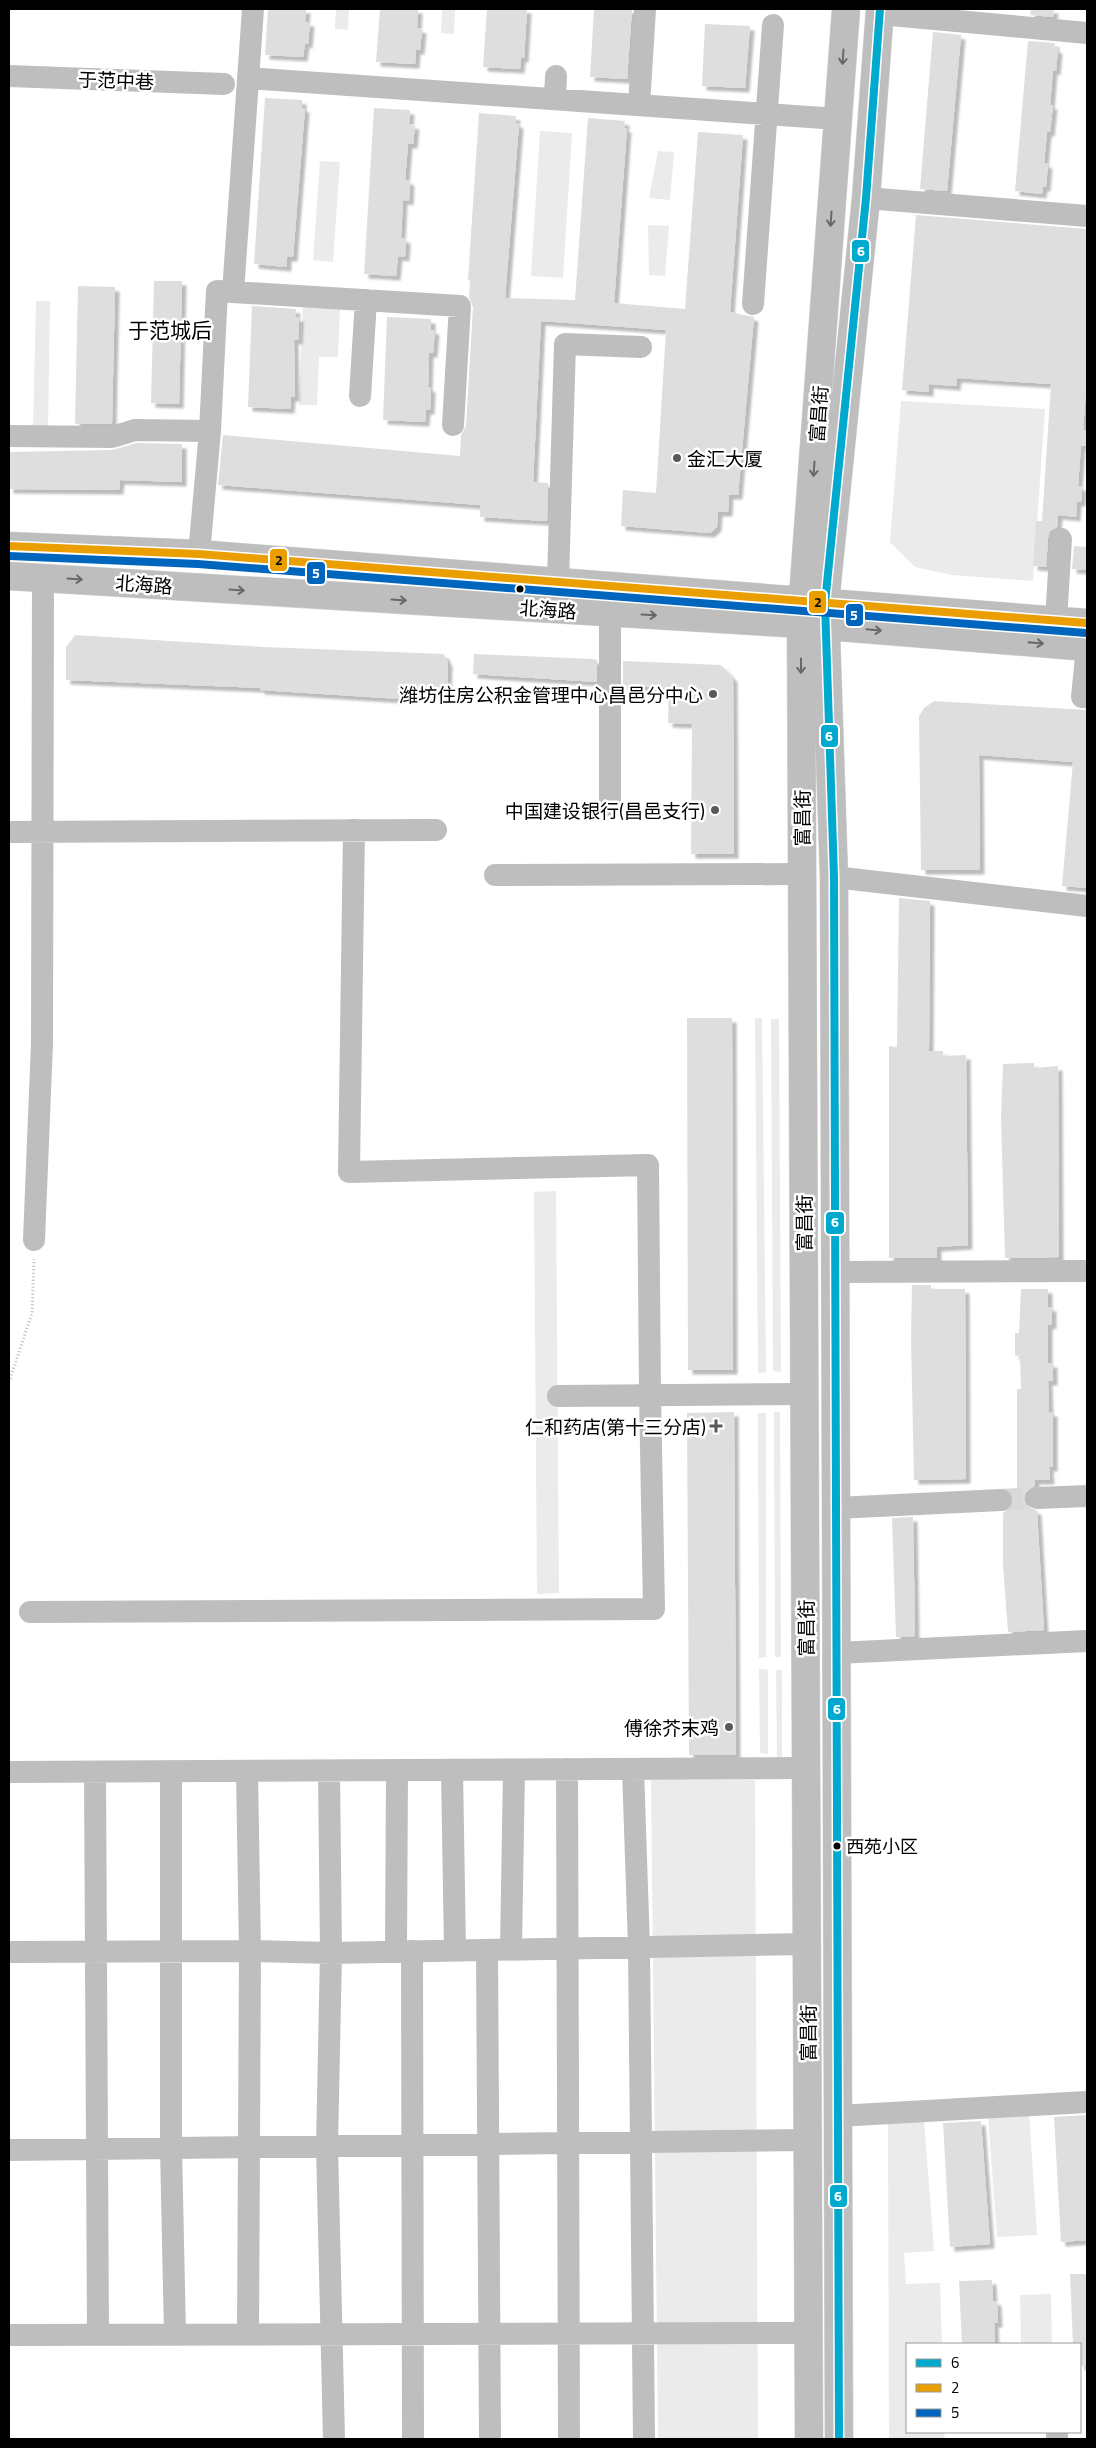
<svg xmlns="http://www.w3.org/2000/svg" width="1096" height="2448" font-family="'Titillium Web','Noto Sans SC',sans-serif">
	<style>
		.green { fill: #ebebeb }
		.building { fill: #dedede; filter: url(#shadow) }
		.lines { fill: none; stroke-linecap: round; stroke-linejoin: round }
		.minor-tunnel { stroke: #d9d9d9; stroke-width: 22; stroke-dasharray: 22 11; stroke-linecap: butt }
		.major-casing { stroke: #dbdbdb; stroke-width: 29 }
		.path { stroke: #b9b9b9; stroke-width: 3; stroke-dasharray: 1 2.5; stroke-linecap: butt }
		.minor { stroke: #bebebe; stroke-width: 22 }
		.major { stroke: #bebebe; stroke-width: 28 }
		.bus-1-casing { stroke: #fff; stroke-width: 11 }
		.bus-2-casing { stroke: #fff; stroke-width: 11 }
		.bus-3-casing { stroke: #fff; stroke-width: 11 }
		.bus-1 { stroke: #00a9ce; stroke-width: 8 }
		.bus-2 { stroke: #eb9e00; stroke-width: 8 }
		.bus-3 { stroke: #0065bd; stroke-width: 8 }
		.oneway { stroke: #686868 }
		.poi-dot { fill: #595959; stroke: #fff; stroke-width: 2 }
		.bus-dot { fill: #000; stroke: #fff; stroke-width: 2 }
		.labels { text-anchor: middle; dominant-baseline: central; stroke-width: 5; stroke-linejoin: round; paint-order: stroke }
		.bus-label { font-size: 18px; fill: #000; stroke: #fff; text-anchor: start }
		.street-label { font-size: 19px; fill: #000; stroke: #fff }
		.poi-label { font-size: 19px; fill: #000; stroke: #fff; text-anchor: end }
		.quarter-label { font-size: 21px; fill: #000; stroke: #fff }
		.line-badge { stroke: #fff; stroke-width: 2 }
		.badge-label { font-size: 14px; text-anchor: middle; font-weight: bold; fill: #fff }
		.pale-badge-label { font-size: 14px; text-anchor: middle; font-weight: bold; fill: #111 }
	</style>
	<defs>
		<filter id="shadow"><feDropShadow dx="4.5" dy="4.5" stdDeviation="1" flood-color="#0004"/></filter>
	</defs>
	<rect width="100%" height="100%" fill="#fff"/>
	<path class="green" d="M336 9H349L348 30 335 29Z
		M442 9H455L454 34 441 33Z
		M540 131 572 133 563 278 531 276Z
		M658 151 674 152 670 200 649 198Z
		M320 161 340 162 333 262 313 260Z
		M648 225 669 226 665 276 649 275Z
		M36 301H50L48 431 33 430Z
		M303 305 340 307 338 357H319L317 405H299Z
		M901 401 1045 409 1033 581 952 575 915 567 890 542Z
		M755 1018H762L766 1372 758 1373Z
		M771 1019H779L781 1372 773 1371Z
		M556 1191 559 1593 537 1594 534 1192Z
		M774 1412H780L781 1657H775Z
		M758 1413H766V1657L759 1658Z
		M759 1669 768 1670V1754L760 1753Z
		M776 1670H782V1760H777Z
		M651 1780H755L758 2439H658Z
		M1029 2112 1037 2235 997 2237 988 2115Z
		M924 2119 934 2251 904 2253 906 2284 940 2283 942 2344H907V2432H944L945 2439H889L888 2120Z
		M1051 2294 1052 2344H1021L1020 2295Z"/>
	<path class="building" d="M268 9H306L305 22H310L308 44 305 43 303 57 265 55Z
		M380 9H418L417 28 422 29 420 50H416L415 64 376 62Z
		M487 9H527L524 58H521L520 69 483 67Z
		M594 9H632L627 79 590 77Z
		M1031 9H1054L1053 17 1030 15Z
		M705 24 750 26 745 88 702 86Z
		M933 32 961 35 947 191 920 189Z
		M1028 41 1055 43 1054 48 1058 49 1056 71 1053 70 1050 105H1053L1050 132H1047L1044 163 1048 164 1046 187H1043L1042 194 1015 191Z
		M265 98 302 100V108H305L293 257H287V267L254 264Z
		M374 108 410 110 409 124 415 125 413 144H408L405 180 410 181 409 201 403 200 401 238 406 239 405 257 398 256 396 276 364 274Z
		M479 113 516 116 515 123 519 124 505 298 575 300 588 118 625 121 624 128H627L614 303 685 309 698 132 743 135 730 312 754 317 738 495H729L728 512H718L717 527 710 533 621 526 623 490 656 493 666 330 541 321 533 482 548 483 547 521 480 517V505L218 485 223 435 460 456 461 435 466 426 473 307 469 297 470 280H468Z
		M916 215 1087 229V376L1083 430H1087V434L1086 446H1081L1078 486 1082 487 1081 502H1077L1076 517 1058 515 1057 527 1050 531 1048 538 1046 567 1033 566 1036 521H1042L1051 384 957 378 956 386 929 384V392L902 390Z
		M154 281H182L179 404 151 403Z
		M78 286 115 287 112 423 110 424H75Z
		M252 306 296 309 295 317H299L298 340H294L295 397H291L290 409 248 407Z
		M387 317 431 319V330H435L433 353H429L428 387 431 388 430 410H426L425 422 383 420Z
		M137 443 182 444V482L120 480 119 490 9 489V452L112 450Z
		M1074 546 1087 547V570L1072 569Z
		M75 635 263 647 444 654 448 663 447 690 401 688V699L260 690V688L66 680V647Z
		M474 654 593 659 597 660V682L473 674Z
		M623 661 721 665 733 678 734 854H691L692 724 668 723 669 688 623 685Z
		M934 701 1087 710V888L1062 886 1073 762 979 755 980 870H921L919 716 924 708Z
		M899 898 930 901 929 1051H943V1056L966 1055 968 1245 937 1247V1258H889V1046L897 1047Z
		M687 1018H732L733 1370H688Z
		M1034 1063V1068L1058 1066 1059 1257 1005 1258 1001 1118 1003 1064Z
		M912 1285H931V1289H965L966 1479 914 1480 911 1338Z
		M1021 1289H1048V1307H1052V1324L1048 1325V1363H1053V1381H1048L1049 1412H1053V1467H1049L1050 1480H1035V1485L1026 1492 1024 1498 1026 1505 1037 1511 1044 1630 1008 1632 1003 1565V1513L1013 1506 1012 1494H1017V1389H1021L1020 1355 1015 1356V1333H1019Z
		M734 1412 736 1755H689L687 1413Z
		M913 1517 915 1636 896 1637 892 1518Z
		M1087 2115V2240L1061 2242 1054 2117Z
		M981 2121 990 2244 950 2247 943 2123Z
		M1070 2274H1087V2366H1080V2344H1073Z
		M992 2280 993 2301H997L998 2323H994L995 2344H962L959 2281Z"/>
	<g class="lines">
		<path class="minor-tunnel" d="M1001 1500 1037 1498"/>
		<defs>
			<path id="major" d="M9 546 199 554 1087 623
				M9 576 801 624 1087 647
				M809 2439 801 624 846 9
				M839 2439 834 877 825 603 866 198 880 9"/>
		</defs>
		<use href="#major" class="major-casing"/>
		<path class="path" d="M9 1382 32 1313 34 1259"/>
		<path class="minor" d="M880 14 1087 33
			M9 76 224 84
			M248 78 838 119
			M555 99 556 76
			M639 105 645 9
			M866 198 1087 216
			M233 292 253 9
			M753 304 773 25
			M360 396 366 300
			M9 436 112 437 135 430 210 431
			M199 554 210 431 217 291 460 306 453 425
			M558 581 565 344 641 347
			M610 613V808
			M1056 621 1061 539
			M1087 647 1082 697H1087
			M9 832 436 830
			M495 875 801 874
			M834 877 1087 906
			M34 1240 42 1043 43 577
			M835 1272 1087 1271
			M558 1396 804 1394
			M1037 1498 1087 1496
			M836 1508 1001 1500
			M30 1612 654 1609 650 1393 648 1165 349 1172 354 830
			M837 1653 1087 1641
			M567 1769 569 2439
			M633 1769 639 1947 644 2439
			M452 1770 455 1950
			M171 1771V2148L175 2335
			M247 1771 250 1951 248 2334
			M329 1771 331 1953 327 2146 334 2439
			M9 1772 806 1768
			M95 1772 98 2335
			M511 1949 514 1770
			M487 1950 490 2439
			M396 1951 397 1770
			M412 1951 413 2439
			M9 1952 250 1951 331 1953 807 1944
			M838 2116 1086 2102
			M9 2150 807 2140
			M9 2335 808 2333
			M1057 2432V2439"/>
		<use href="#major" class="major"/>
		<defs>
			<path id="bus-1" d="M839 2439 834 877 825 603 866 198 880 9"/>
			<path id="bus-2" d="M9 546 199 554 1087 623"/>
			<path id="bus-3" d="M9 556 198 564 1086 633"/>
		</defs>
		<use href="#bus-1" class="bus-1-casing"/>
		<use href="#bus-2" class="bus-2-casing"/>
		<use href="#bus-3" class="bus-3-casing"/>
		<use href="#bus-1" class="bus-1"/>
		<use href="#bus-2" class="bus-2"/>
		<use href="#bus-3" class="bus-3"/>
	</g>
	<defs><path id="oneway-shaft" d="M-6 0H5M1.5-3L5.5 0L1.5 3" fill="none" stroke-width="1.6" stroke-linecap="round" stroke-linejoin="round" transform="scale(1.25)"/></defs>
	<g class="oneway">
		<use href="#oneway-shaft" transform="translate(843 57) rotate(94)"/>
		<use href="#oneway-shaft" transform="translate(831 219) rotate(94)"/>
		<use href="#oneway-shaft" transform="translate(814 469) rotate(94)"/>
		<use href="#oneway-shaft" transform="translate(75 579) rotate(4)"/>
		<use href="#oneway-shaft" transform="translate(237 590) rotate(4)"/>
		<use href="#oneway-shaft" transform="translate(399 600) rotate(4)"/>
		<use href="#oneway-shaft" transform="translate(649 615) rotate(3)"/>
		<use href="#oneway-shaft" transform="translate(874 630) rotate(5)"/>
		<use href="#oneway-shaft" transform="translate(1036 643) rotate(5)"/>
		<use href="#oneway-shaft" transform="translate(801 666) rotate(90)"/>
	</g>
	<g class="poi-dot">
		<circle cx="677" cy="458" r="5"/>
		<circle cx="713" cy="694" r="5"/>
		<circle cx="715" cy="810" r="5"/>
		<path d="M713.5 1418.5h5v5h5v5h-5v5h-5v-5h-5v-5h5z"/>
		<circle cx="729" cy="1727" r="5"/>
	</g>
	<g class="bus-dot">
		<circle cx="520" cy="589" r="4.5"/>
		<circle cx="837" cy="1846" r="4.5"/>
	</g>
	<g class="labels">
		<g class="bus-label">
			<text x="846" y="1846">西苑小区</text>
		</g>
		<g class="street-label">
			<text transform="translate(116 80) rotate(2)">于范中巷</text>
			<text transform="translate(818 414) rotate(-86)">富昌街</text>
			<text transform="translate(144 584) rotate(4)">北海路</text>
			<text transform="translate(548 609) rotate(4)">北海路</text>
			<text transform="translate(801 818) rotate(-90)">富昌街</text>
			<text transform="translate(803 1223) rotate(-90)">富昌街</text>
			<text transform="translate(805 1628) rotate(-90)">富昌街</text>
			<text transform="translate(807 2033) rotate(-90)">富昌街</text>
		</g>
		<g class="poi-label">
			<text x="687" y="458" text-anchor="start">金汇大厦</text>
			<text x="703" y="694">潍坊住房公积金管理中心昌邑分中心</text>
			<text x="705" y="810">中国建设银行(昌邑支行)</text>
			<text x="706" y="1426">仁和药店(第十三分店)</text>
			<text x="719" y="1727">傅徐芥末鸡</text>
		</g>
		<g class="quarter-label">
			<text x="170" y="330">于范城后</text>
		</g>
	</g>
	<g class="line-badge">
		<rect x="851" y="239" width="19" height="24" rx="5" fill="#00a9ce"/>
		<rect x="269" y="548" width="19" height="24" rx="5" fill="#eb9e00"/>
		<rect x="306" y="561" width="20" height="24" rx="5" fill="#0065bd"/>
		<rect x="808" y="590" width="19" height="24" rx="5" fill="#eb9e00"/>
		<rect x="845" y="603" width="19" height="24" rx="5" fill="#0065bd"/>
		<rect x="820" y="724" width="19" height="24" rx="5" fill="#00a9ce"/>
		<rect x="825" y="1211" width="20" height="24" rx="5" fill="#00a9ce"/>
		<rect x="827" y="1697" width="19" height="24" rx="5" fill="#00a9ce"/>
		<rect x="829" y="2184" width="19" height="24" rx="5" fill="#00a9ce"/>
	</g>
	<g class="badge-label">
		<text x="861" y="256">6</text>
		<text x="316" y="578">5</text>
		<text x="854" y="620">5</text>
		<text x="829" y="741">6</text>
		<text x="835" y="1227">6</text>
		<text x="837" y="1714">6</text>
		<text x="838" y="2201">6</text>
	</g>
	<g class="pale-badge-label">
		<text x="279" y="565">2</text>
		<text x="818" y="607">2</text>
	</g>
	<rect width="1096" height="2448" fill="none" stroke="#000000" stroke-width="20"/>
	<rect x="906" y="2343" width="175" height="90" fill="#ffffff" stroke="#999999"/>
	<rect x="916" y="2359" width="25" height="8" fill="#00a9ce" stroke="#999999"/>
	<text x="951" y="2368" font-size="15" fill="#000000">6</text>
	<rect x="916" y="2384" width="25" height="8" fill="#eb9e00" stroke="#999999"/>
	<text x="951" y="2393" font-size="15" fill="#000000">2</text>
	<rect x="916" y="2409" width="25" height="8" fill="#0065bd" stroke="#999999"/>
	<text x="951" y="2418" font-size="15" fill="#000000">5</text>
</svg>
